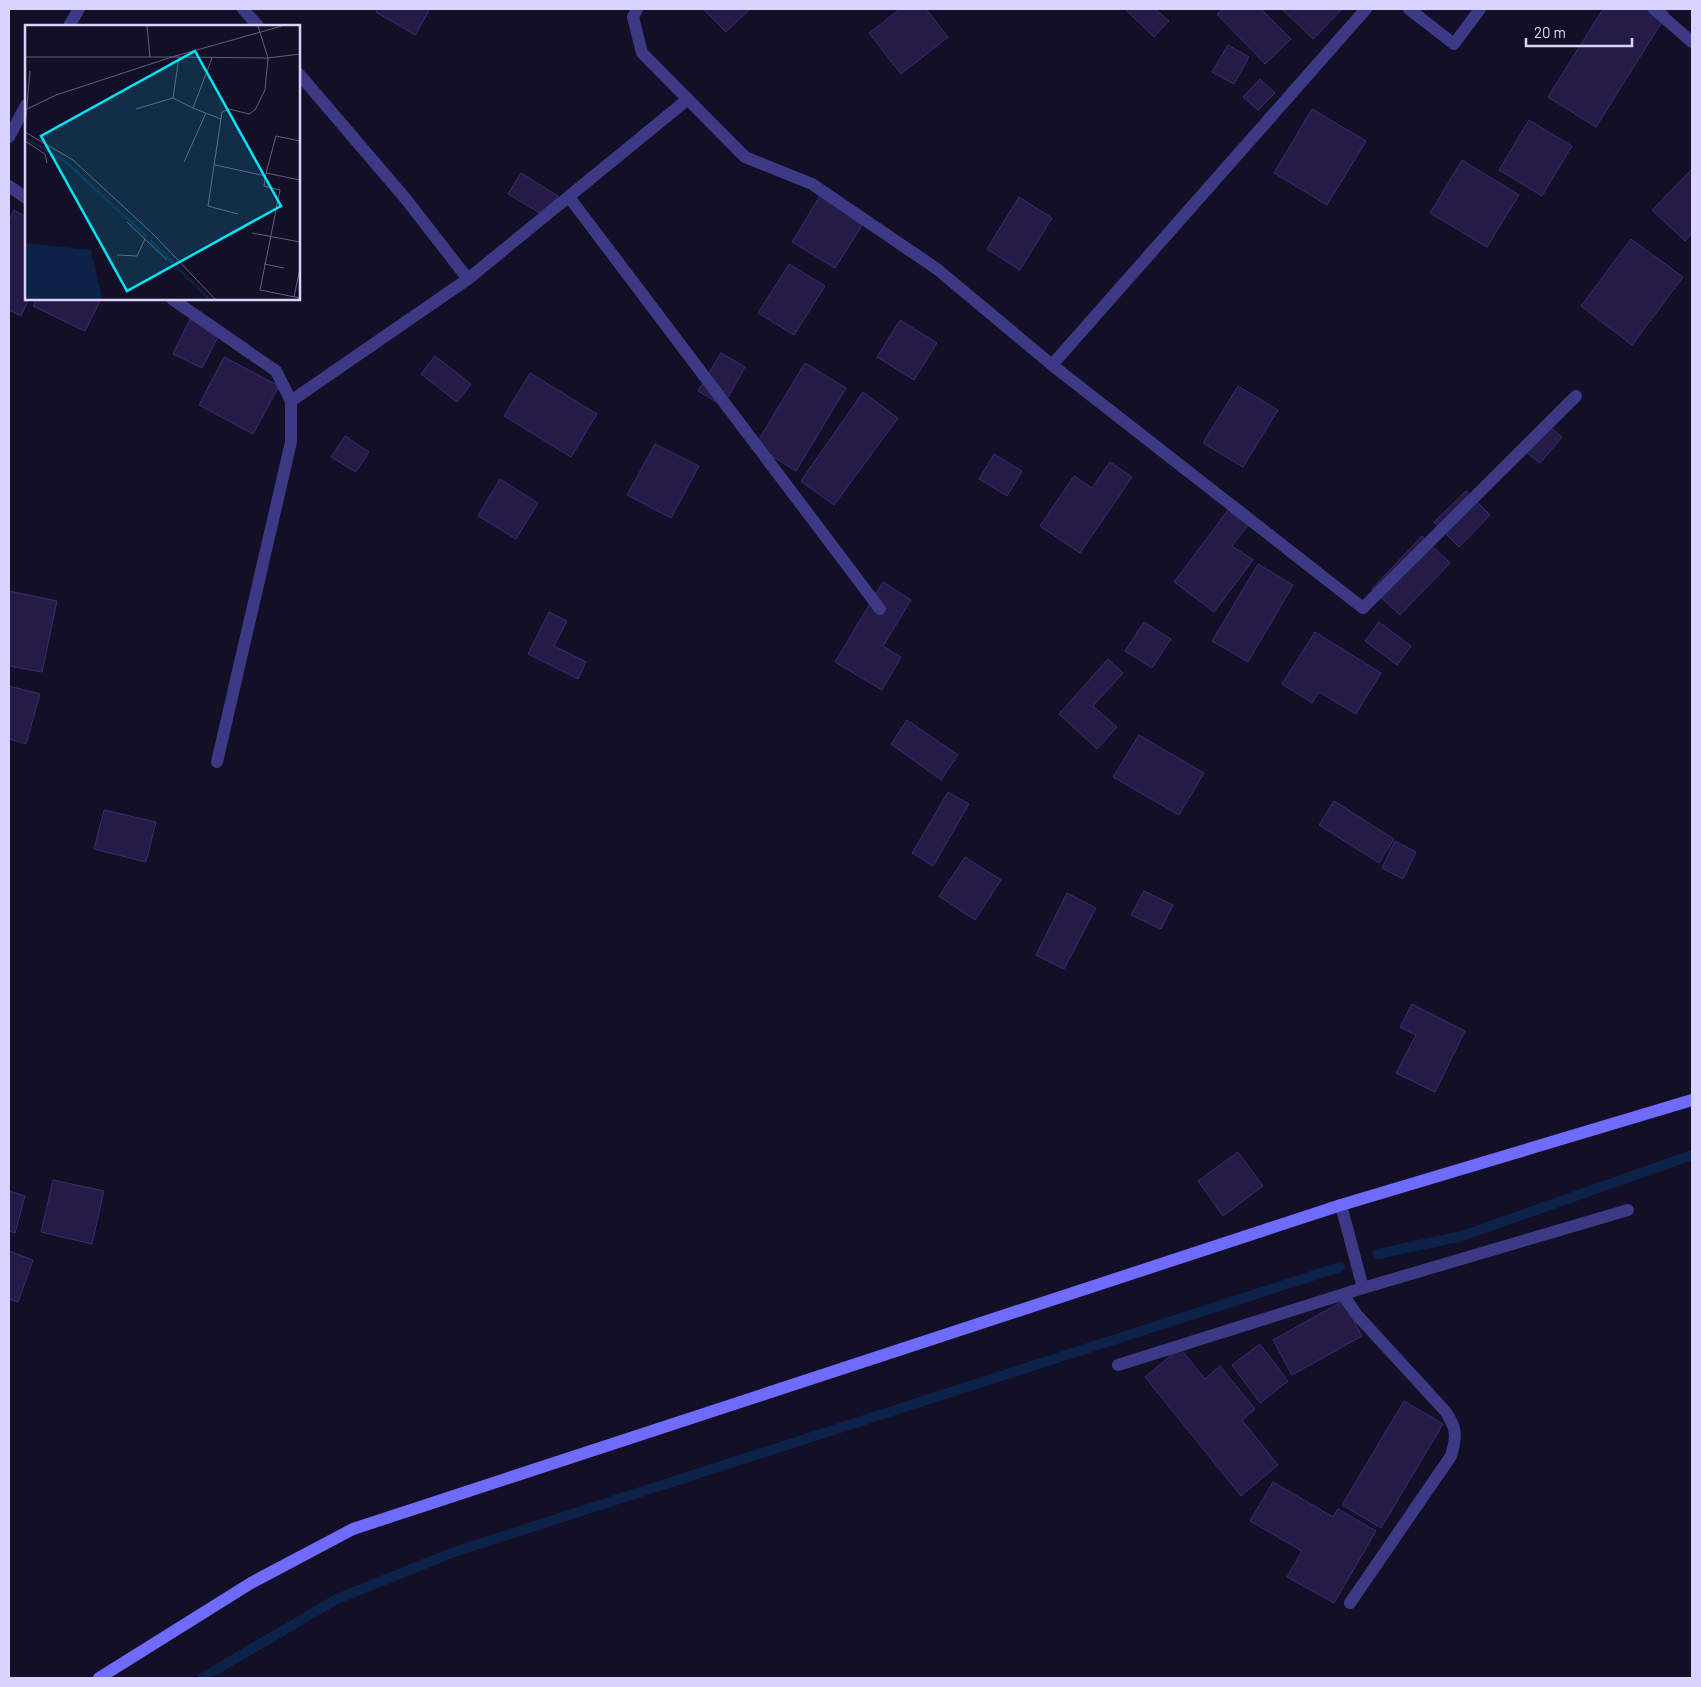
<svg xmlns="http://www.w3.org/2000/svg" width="1701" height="1687" font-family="Barlow,sans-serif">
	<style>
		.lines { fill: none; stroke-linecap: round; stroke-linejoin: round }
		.stream { stroke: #0c2248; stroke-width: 10 }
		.building { fill: #241b47; stroke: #3b2d73 }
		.street { stroke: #3d3a85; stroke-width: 12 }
		.secondary { stroke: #6f6bff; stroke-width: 12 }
		.inset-river { fill: none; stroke: #0c2248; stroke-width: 2.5 }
		.inset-road { fill: none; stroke: #625e7d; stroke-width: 1 }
		.view { fill: #00e5ff; fill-opacity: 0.15; stroke: #00e5ff; stroke-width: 2.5 }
		.inset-edge { fill: none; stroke: #d9d4ff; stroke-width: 2.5 }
	</style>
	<rect width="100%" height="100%" fill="#130f26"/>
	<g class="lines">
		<path class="stream" d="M1378 1254 1462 1236 1692 1155
			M202 1678 337 1599 454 1552 1340 1267"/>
	</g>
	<path class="building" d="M378 9H426L429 11 415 35 376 12Z
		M703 9H750L726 32Z
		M900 9H926L948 37 901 74 869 33Z
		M1125 9H1155L1169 21 1154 37Z
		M1223 9H1261L1291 39 1265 64 1217 14Z
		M1282 9H1342L1313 39Z
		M1603 9H1663L1668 12 1596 127 1548 97Z
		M1228 45 1249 57 1234 84 1212 72Z
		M1260 79 1275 93 1258 110 1243 97Z
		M1312 109 1366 141 1327 205 1274 173Z
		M1529 120 1572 146 1542 196 1499 170Z
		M1462 160 1519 195 1487 247 1430 213Z
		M1692 169V233L1685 241 1652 210Z
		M521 173 558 196 545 216 508 194Z
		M821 194 865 221 835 268 792 242Z
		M1019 197 1052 218 1020 270 987 249Z
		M14 210 26 217V299H29L21 316 9 310V221Z
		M1631 239 1683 277 1632 345 1581 306Z
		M789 264 825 286 794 335 758 313Z
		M37 299H101L85 331 33 306Z
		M190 319 220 333 202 368 173 354Z
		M900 320 937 343 914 380 877 357Z
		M721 353 745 367 723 406 698 391Z
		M435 356 471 384 457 402 421 374Z
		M224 357 279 386 253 434 199 405Z
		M805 363 846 388 796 471 755 446Z
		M530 373 597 414 571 457 504 416Z
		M1238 386 1278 410 1243 467 1203 443Z
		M863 392 898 418 834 505 801 481Z
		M1543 421 1562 437 1540 463 1522 449Z
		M345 436 369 452 356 472 331 457Z
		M655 444 699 466 671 518 627 495Z
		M994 454 1022 471 1007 496 979 479Z
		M1110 462 1132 477 1080 553 1040 526 1074 476 1092 488Z
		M500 479 538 503 516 539 478 516Z
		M1466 491 1490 515 1459 547 1434 522Z
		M1228 510 1248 525 1232 546 1253 560 1214 612 1174 582Z
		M1422 536 1450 563 1400 615 1372 589Z
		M1258 564 1293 585 1248 662 1212 641Z
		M883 582 911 600 883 646 901 657 882 690 835 662Z
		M9 591 57 601 42 672 9 666Z
		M549 612 567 621 554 646 586 662 578 679 528 654Z
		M1144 622 1171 639 1152 668 1125 651Z
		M1379 622 1411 646 1397 665 1365 641Z
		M1315 632 1381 673 1356 714 1319 692 1312 703 1282 684Z
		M1108 659 1123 673 1093 706 1117 727 1097 749 1059 714Z
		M9 686 40 694 26 744 9 739Z
		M907 720 958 755 941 780 891 744Z
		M1139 735 1204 773 1179 815 1113 777Z
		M948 792 969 804 933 866 912 853Z
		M1334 801 1394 839 1379 863 1319 825Z
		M104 810 156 822 146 862 94 849Z
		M1395 841 1416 852 1403 879 1382 868Z
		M965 857 1001 880 975 920 939 896Z
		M1144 891 1173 905 1161 929 1131 915Z
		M1067 893 1096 908 1064 969 1036 955Z
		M1412 1004 1465 1031 1435 1092 1396 1073 1416 1035 1400 1027Z
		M1238 1152 1263 1186 1223 1216 1198 1181Z
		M53 1180 104 1191 92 1244 41 1232Z
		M9 1191 25 1196 15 1233 9 1231Z
		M9 1251 33 1260 18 1302 9 1299Z
		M1343 1301 1362 1336 1292 1375 1273 1340Z
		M1260 1344 1288 1381 1260 1403 1232 1365Z
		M1180 1348 1205 1379 1220 1366 1255 1409 1242 1420 1278 1465 1241 1496 1145 1377Z
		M1404 1401 1443 1424 1381 1528 1342 1505Z
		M1273 1482 1333 1517 1338 1509 1376 1531 1334 1603 1287 1577 1302 1551 1250 1521Z"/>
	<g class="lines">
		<path class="street" d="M243 9 258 26
			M637 9 633 17 642 53 745 157 812 184 937 269 1052 365 1363 608 1576 396
			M1409 9 1454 44 1480 9
			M1654 9 1692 42
			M69 26 79 9
			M9 137 26 105
			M9 186 26 198
			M569 197 880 609
			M468 279 688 99
			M172 299 276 371 291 401V442L217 762
			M1052 365 1366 9
			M291 401 468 279 405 198 299 74
			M1341 1205 1363 1288
			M1343 1295 1357 1315 1446 1412C1457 1430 1457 1435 1451 1456L1350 1603
			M1118 1365 1363 1288 1628 1210"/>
		<path class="secondary" d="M99 1678 251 1583 353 1529 1341 1205 1692 1100"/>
	</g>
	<g transform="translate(25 25)">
		<rect width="275" height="275" fill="#130f26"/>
		<path d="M0 218 66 225 77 274H0Z" fill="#0c2248"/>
		<path class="inset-river" d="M0 113 41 137 122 212M125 215 184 274"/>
		<path class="inset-road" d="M122 1 125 32M0 32H147L257 1M148 73 168 83 187 33M168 83 196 94M111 84 148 73 154 32M0 85 31 70 147 32 243 33 275 29M0 103 5 46M0 107 48 135 128 209 190 274M0 116 20 129 22 138M275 116 251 111 241 148 239 161 255 165 235 265 275 273M159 137 181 88M190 140 241 151M241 148 275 155M213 189 183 181 197 87 204 84 224 89 230 85 240 65 243 33 233 1M102 197 142 235M227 208 275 217M92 230 112 231 120 214M239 239 259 243M269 272 275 243"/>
		<path class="view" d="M170 26 256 181 102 266 16 111Z"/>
		<rect width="275" height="275" class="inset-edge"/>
	</g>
	<rect width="1701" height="1687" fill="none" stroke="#d9d4ff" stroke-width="20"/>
	<path d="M1526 38v8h106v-8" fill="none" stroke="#d9d4ff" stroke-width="2.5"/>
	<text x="1534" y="38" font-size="15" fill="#d9d4ff" stroke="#130f26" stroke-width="4" paint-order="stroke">20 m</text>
</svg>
